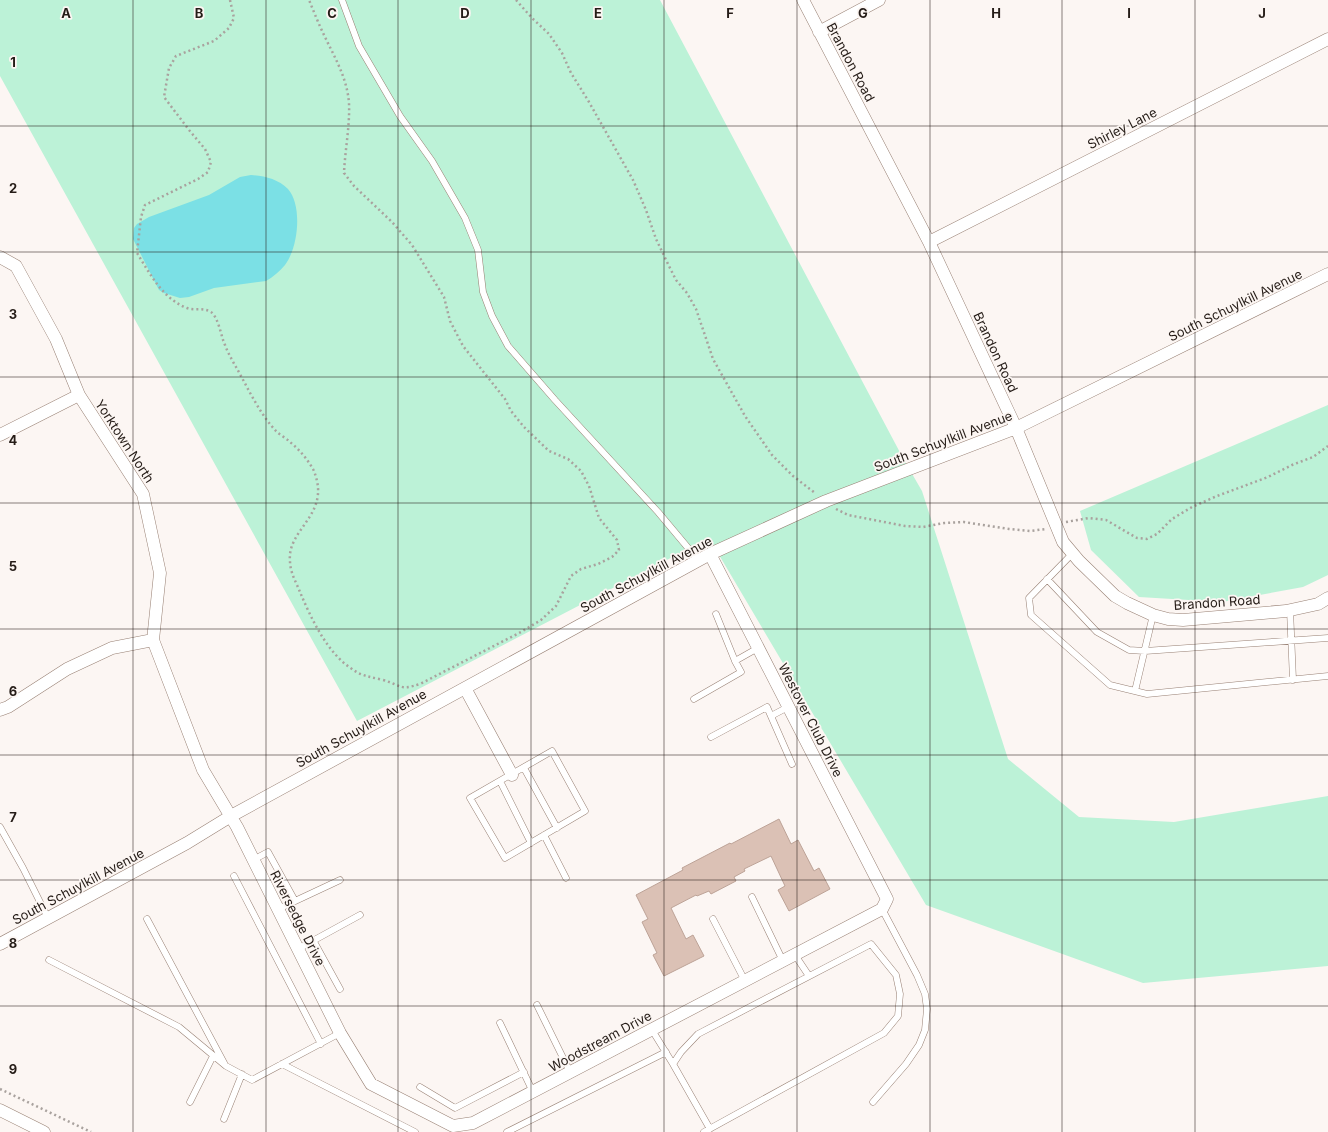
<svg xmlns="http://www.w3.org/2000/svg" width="1328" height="1132" font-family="Inter,sans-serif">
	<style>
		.green { fill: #bcf2d7 }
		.water { fill: #7be0e5 }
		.building { fill: #dbc1b5; stroke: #bda397 }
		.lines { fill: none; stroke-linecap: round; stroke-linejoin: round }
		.lane-casing { stroke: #988074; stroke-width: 7 }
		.street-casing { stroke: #988074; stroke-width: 13 }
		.path { stroke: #a9a29e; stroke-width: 2.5; stroke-dasharray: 2 3; stroke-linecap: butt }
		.lane { stroke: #fff; stroke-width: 6 }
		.street { stroke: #fff; stroke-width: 12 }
		.grid { fill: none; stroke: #251c17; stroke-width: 1; stroke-opacity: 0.55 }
		.labels { text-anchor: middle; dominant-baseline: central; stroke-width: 3.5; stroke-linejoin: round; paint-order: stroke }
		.street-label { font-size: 13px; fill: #251c17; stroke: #fcf6f3 }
		.grid-label { font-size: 13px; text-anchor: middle; font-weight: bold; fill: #251c17; stroke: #fcf6f3; stroke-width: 3.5; stroke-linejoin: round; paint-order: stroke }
	</style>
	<rect width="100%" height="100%" fill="#fcf6f3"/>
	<path class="green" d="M0 0H660L904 460 922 491 1008 759 1079 817 1174 822 1328 796V966L1143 983 926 905 709 538 357 721 0 76Z
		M1328 405V575L1303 587 1222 602 1139 597 1091 550 1080 511Z"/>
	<path class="water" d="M251 175C265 176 278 179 288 189 303 206 298 248 285 265 280 271 273 277 266 281L214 288 189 297 180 298 164 293 159 290 133 239 134 228 137 224 149 217 209 195 240 177Z"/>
	<path class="building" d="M779 819 791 844 798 840 814 871 819 868 830 889 789 911 778 890 785 886 771 856 744 869 745 871 734 877 736 881 711 894 709 891 697 896 696 895 671 908 686 939 693 935 704 956 664 976 653 955 657 953 642 922 648 919 636 895 683 870 682 868 730 843 731 844Z"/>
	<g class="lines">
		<defs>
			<path id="lane" d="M342 0 359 46 400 116 432 161 465 218 478 250 483 292 492 316 508 346 555 400 658 512 699 561
				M1073 553 1029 598 1031 615 1110 685 1147 694 1328 676
				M1047 579 1097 632 1129 650 1145 651 1328 638
				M1290 610 1293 680
				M716 614 735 661 758 648
				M1135 691 1153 615
				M694 699 741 672 735 661
				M771 716 788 707
				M711 737 767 707 792 764
				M552 751 585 811 505 858 470 798Z
				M524 768 557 828
				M500 781 531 843
				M0 827 23 868 48 918
				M544 835 566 878
				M253 860 268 852 295 901
				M234 876 321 1044
				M752 897 783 961
				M278 909 340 880
				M147 919 224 1063
				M713 919 745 981
				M313 940 340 989
				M298 949 360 915
				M795 955 809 976
				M49 960 179 1027 226 1066 252 1080 340 1033
				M537 1005 570 1072
				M500 1023 533 1092
				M652 1030 673 1064
				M282 1064 415 1132
				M420 1087 455 1108 524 1072
				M190 1102 213 1056
				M873 1102 906 1064 919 1045 925 1030 927 1009 925 994 917 975 882 909
				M224 1119 242 1074
				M507 1132 666 1052
				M704 1132 884 1033 898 1016 900 994 896 975 871 944 698 1034 681 1052 673 1064 710 1129"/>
			<path id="street" d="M803 0 929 242 1016 428 1063 542 1079 561 1115 596 1127 603 1153 615 1168 619 1183 620 1286 611 1318 604 1328 598
				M819 32 879 0
				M929 242 1328 39
				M0 257 16 266 56 339 79 395 143 494 160 573 153 640 203 770 237 827 340 1033 371 1084 453 1126 473 1123 882 909 887 899 710 554
				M0 435 79 395
				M465 688 512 775
				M0 710 8 707 67 669 112 648 153 640
				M0 944 187 843 231 816 710 554 826 501 1016 428 1328 274
				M0 1110 44 1132"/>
		</defs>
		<use href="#lane" class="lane-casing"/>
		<use href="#street" class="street-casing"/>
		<path class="path" d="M230 0 234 18 229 28 214 41 176 56 169 68 164 97 189 130 205 149 211 162 208 172 198 179 145 205 141 217 137 253C150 274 163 299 187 308 195 311 203 307 211 312 219 318 221 337 225 345 228 353 232 360 236 367 248 388 259 413 276 431 280 435 286 438 290 442 300 450 307 459 313 469 315 473 316 477 317 481 325 517 287 531 290 561 290 572 296 582 300 592 311 618 327 653 352 669 361 676 371 677 383 680 401 685 399 691 420 684L521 632 541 620 556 606 571 576 581 569 598 564 612 557 619 550 617 540 599 518 589 486 581 471 568 459 549 451 524 427 511 411 505 399 463 346 450 321 444 297 412 245 392 222 354 186 344 173C345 150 350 126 349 103 347 78 335 58 325 37 319 25 314 12 309 0
			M516 0 532 18 549 34 562 53 571 73 589 102 633 180 646 210 656 239 668 264 676 280 687 293 696 309 713 359 745 416 772 455 793 476 815 493
			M836 509 848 515 905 526 923 527 944 523 964 522 1009 529 1030 531 1046 529
			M1066 522 1089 518 1106 520 1137 538 1147 539 1157 534 1172 519 1192 507 1217 496 1268 477 1292 465 1313 457 1328 446
			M0 1089 91 1132"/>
		<use href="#lane" class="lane"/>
		<use href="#street" class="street"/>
	</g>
	<path class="grid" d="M133 0V1132M266 0V1132M398 0V1132M531 0V1132M664 0V1132M797 0V1132M930 0V1132M1062 0V1132M1195 0V1132M0 126H1328M0 252H1328M0 377H1328M0 503H1328M0 629H1328M0 755H1328M0 880H1328M0 1006H1328"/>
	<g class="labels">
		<g class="street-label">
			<text transform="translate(851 62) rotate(62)">Brandon Road</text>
			<text transform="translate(1122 128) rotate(-27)">Shirley Lane</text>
			<text transform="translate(1235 305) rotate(-26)">South Schuylkill Avenue</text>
			<text transform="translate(996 352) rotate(65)">Brandon Road</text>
			<text transform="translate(125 441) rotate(57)">Yorktown North</text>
			<text transform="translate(943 441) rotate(-21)">South Schuylkill Avenue</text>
			<text transform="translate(646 574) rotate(-28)">South Schuylkill Avenue</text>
			<text transform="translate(1217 602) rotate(-4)">Brandon Road</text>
			<text transform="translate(811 720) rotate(63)">Westover Club Drive</text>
			<text transform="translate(361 728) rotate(-29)">South Schuylkill Avenue</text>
			<text transform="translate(78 886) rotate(-28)">South Schuylkill Avenue</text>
			<text transform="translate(298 918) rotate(63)">Riversedge Drive</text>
			<text transform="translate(600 1041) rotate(-28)">Woodstream Drive</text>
		</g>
	</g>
	<g class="grid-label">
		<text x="66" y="18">A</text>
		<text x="199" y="18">B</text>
		<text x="332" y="18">C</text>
		<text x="465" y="18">D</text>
		<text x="598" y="18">E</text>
		<text x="730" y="18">F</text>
		<text x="863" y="18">G</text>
		<text x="996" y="18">H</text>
		<text x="1129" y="18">I</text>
		<text x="1262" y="18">J</text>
		<text x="13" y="67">1</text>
		<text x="13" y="193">2</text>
		<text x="13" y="319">3</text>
		<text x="13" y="445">4</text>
		<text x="13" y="571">5</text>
		<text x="13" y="696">6</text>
		<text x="13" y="822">7</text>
		<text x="13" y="948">8</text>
		<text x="13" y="1074">9</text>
	</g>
</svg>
